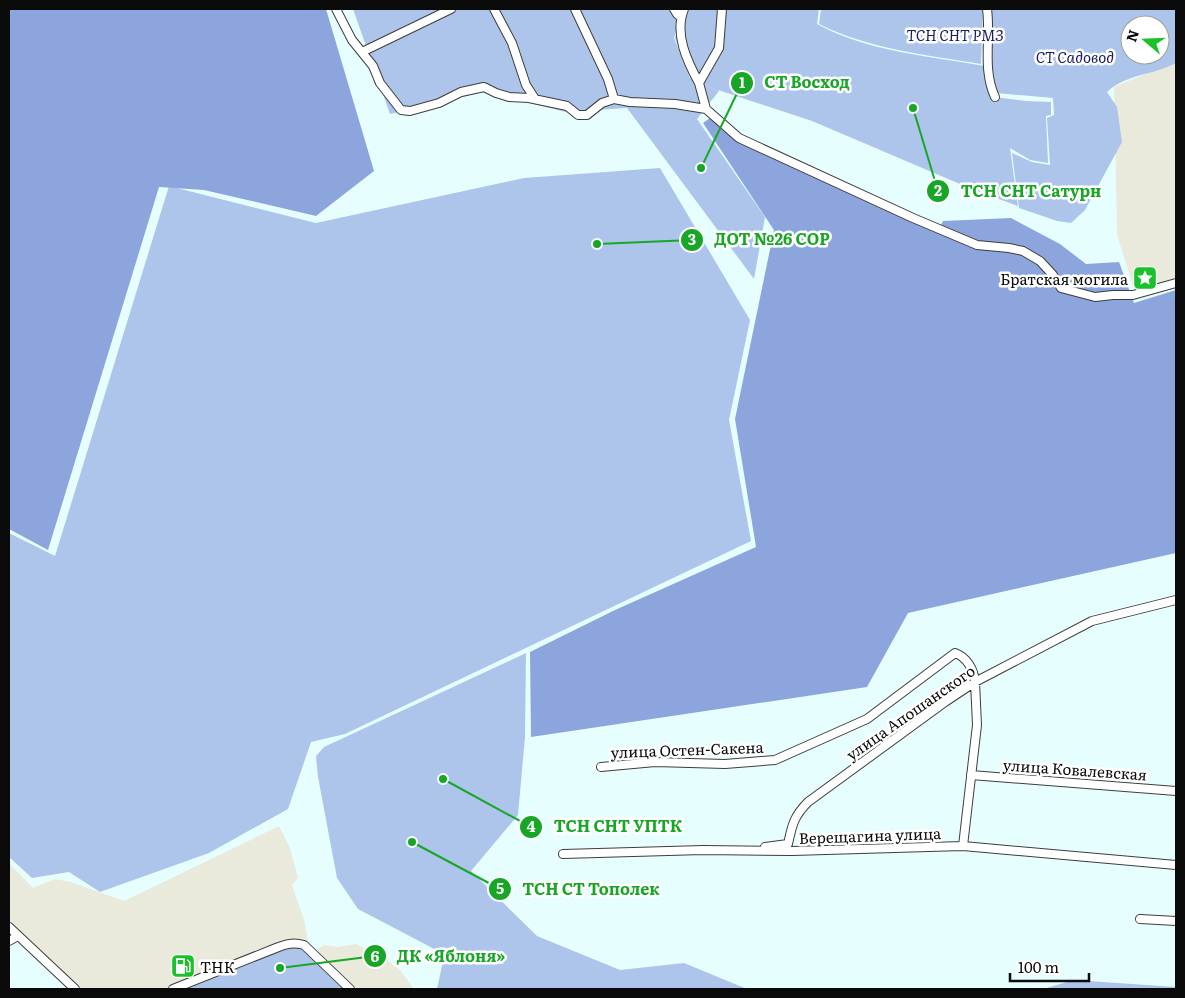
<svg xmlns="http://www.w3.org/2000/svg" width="1185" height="998" font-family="Literata,serif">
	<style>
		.industrial { fill: #eaeadc }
		.green { fill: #aec5eb; fill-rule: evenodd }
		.forest { fill: #8da5dd }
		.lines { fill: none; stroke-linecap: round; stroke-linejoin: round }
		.minor-casing { stroke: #3d3d3d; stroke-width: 10 }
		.minor { stroke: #fff; stroke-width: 8 }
		.labels { text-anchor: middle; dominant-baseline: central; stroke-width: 5; stroke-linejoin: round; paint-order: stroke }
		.park-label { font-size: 15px; font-style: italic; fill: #171c64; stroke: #fff }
		.poi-label { font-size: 15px; fill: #0a0a0a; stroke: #fff; text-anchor: end }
		.street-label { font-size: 15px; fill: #0a0a0a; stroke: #fff }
		.leader { fill: none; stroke: #18a626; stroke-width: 2 }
		.callout-dot { fill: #18a626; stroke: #fff; stroke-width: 2 }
		.mark-label { font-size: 15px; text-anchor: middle; font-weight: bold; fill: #fff }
		.callout-label { font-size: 16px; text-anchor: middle; font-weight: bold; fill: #18a626; stroke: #fff; stroke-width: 5; stroke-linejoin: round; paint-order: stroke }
	</style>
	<rect width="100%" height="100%" fill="#e6fffe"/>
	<path class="industrial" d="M1176 61V278L1135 292 1117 235 1114 87Z
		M279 826 290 848 298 878 292 885 305 923 308 942H291L173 989H80L9 920V863L33 888 55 879 71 882 124 901Z
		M356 944 387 960 400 970 414 989H352L330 969 317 949 324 945 338 947Z"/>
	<path class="green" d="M353 9H683L674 38 690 78 716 90 691 78 675 38 684 9H819L817 24C869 52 929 56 985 66L995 97 1026 101 1051 102V115L1046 116 1048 163 1030 160 1010 148 1018 206 974 190 812 121 718 90 719 91 697 119 765 217 754 279 627 108 566 112 484 92 390 114Z
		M821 9H983L981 64C926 55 869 49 819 24Z
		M986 9H1176V63C1154 75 1126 74 1107 92L1117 107 1122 142 1085 210 1071 223 1057 221 1019 208 1012 153 1032 162 1050 165 1047 118 1054 115 1053 98 996 93 990 68ZM1130 25H1160V55H1130Z
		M660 168 750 320 729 420 751 541 345 734 311 742 288 809 209 853 100 892 69 872 32 878 9 857V533L55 556 169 186 316 223 524 178Z
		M526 653 525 737 518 815 471 871 537 936 620 970 684 963 747 989H437L443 961 456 956 440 952 358 909 337 878 318 777 316 756 324 747Z
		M300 946 347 989H186L286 947Z
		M1074 980 1176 987V989H1043Z"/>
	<path class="forest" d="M9 9H326L374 171 316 216 204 190 159 187 48 550 9 529Z
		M710 118 743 144 937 233 943 221 1011 218 1060 244 1086 264 1119 262 1134 303 1176 290V553L908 613 867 687 531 737 530 652 615 610 756 547 735 419 774 230 703 123Z"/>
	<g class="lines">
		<defs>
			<path id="minor" d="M336 9 352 40 373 66 380 83 401 110 410 111 439 103 461 92 484 87 496 93 509 97 529 98 567 106 578 115H587L602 103 614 99 630 102 675 104 706 109 739 138 913 218 977 245 1009 248 1023 251 1040 261 1053 275 1061 288 1095 297 1113 295H1133L1176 283
				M494 9 512 43 526 85 535 99
				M575 9 608 79 614 99
				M674 9 677 14 681 17
				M684 9C674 34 687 61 699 83
				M987 9C991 38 982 69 995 97
				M362 52 451 9
				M706 109 699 83 719 48 722 9
				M601 767 655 762 725 764 775 760 867 719 955 653C967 657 974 670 975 682L977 725 963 846
				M971 775 1176 791
				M765 847 788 844C792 825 794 816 808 802L945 702 975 682 1092 621 1176 600
				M563 854 703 850 792 851 963 846 1176 865
				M1140 919 1176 921
				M9 927 75 989
				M9 941 18 936
				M173 989 276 948C286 944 293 942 304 945L350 989"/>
		</defs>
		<use href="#minor" class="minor-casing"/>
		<use href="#minor" class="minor"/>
	</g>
	<defs>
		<symbol id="sight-square" viewBox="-11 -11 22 22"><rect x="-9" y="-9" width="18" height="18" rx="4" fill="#1ac12b" stroke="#fff"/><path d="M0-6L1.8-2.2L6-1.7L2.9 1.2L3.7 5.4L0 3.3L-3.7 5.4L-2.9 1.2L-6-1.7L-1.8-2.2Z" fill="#fff"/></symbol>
		<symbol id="fuel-square" viewBox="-11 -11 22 22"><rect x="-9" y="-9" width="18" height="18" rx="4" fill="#1ac12b" stroke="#fff"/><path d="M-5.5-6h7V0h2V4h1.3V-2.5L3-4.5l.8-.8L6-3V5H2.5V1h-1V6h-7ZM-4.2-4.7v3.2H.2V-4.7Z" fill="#fff"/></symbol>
	</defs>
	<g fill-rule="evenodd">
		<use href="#sight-square" x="1131" y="264" width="28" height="28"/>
		<use href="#fuel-square" x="169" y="952" width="28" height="28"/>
	</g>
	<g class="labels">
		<g class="park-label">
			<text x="955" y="34">ТСН СНТ РМЗ</text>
			<text x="1075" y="56">СТ Садовод</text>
		</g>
		<g class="poi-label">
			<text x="1128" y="278">Братская могила</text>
			<text x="200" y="966" text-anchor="start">ТНК</text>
		</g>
		<g class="street-label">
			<text transform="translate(910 712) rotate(-35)">улица Апошанского</text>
			<text transform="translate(687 749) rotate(-2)">улица Остен-Сакена</text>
			<text transform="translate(1075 769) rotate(4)">улица Ковалевская</text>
			<text transform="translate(870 835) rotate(-2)">Верещагина улица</text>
		</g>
	</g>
	<path class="leader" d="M701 168L742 83M913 108L938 191M597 244L692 240M443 779L531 827M412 842L500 889M280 968L375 956"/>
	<g class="callout-dot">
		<circle cx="701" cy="168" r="5"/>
		<circle cx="913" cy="108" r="5"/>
		<circle cx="597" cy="244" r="5"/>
		<circle cx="443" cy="779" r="5"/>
		<circle cx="412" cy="842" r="5"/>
		<circle cx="280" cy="968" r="5"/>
		<circle cx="742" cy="83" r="12"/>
		<circle cx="938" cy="191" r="12"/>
		<circle cx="692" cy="240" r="12"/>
		<circle cx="531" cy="827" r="12"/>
		<circle cx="500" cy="889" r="12"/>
		<circle cx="375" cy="956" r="12"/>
	</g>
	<g class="mark-label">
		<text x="742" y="88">1</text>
		<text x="938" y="196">2</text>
		<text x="692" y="245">3</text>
		<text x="531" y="832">4</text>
		<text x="500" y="894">5</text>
		<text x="375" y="962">6</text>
	</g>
	<g class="callout-label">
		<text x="807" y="88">СТ Восход</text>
		<text x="1031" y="197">ТСН СНТ Сатурн</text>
		<text x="772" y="245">ДОТ №26 СОР</text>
		<text x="618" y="832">ТСН СНТ УПТК</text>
		<text x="591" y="895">ТСН СТ Тополек</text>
		<text x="451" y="962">ДК «Яблоня»</text>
	</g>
	<rect width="1185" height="998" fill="none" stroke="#0a0a0a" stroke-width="20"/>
	<g transform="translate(1145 40) rotate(289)"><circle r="24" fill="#ffffff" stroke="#9d9d9d"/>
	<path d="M0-4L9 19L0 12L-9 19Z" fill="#1ac12b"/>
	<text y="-8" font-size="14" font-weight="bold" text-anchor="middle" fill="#0a0a0a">N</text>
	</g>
	<path d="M1010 973v8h79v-8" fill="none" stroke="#0a0a0a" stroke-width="2.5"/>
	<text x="1018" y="973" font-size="15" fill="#0a0a0a" stroke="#ffffff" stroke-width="4" paint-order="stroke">100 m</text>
</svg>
